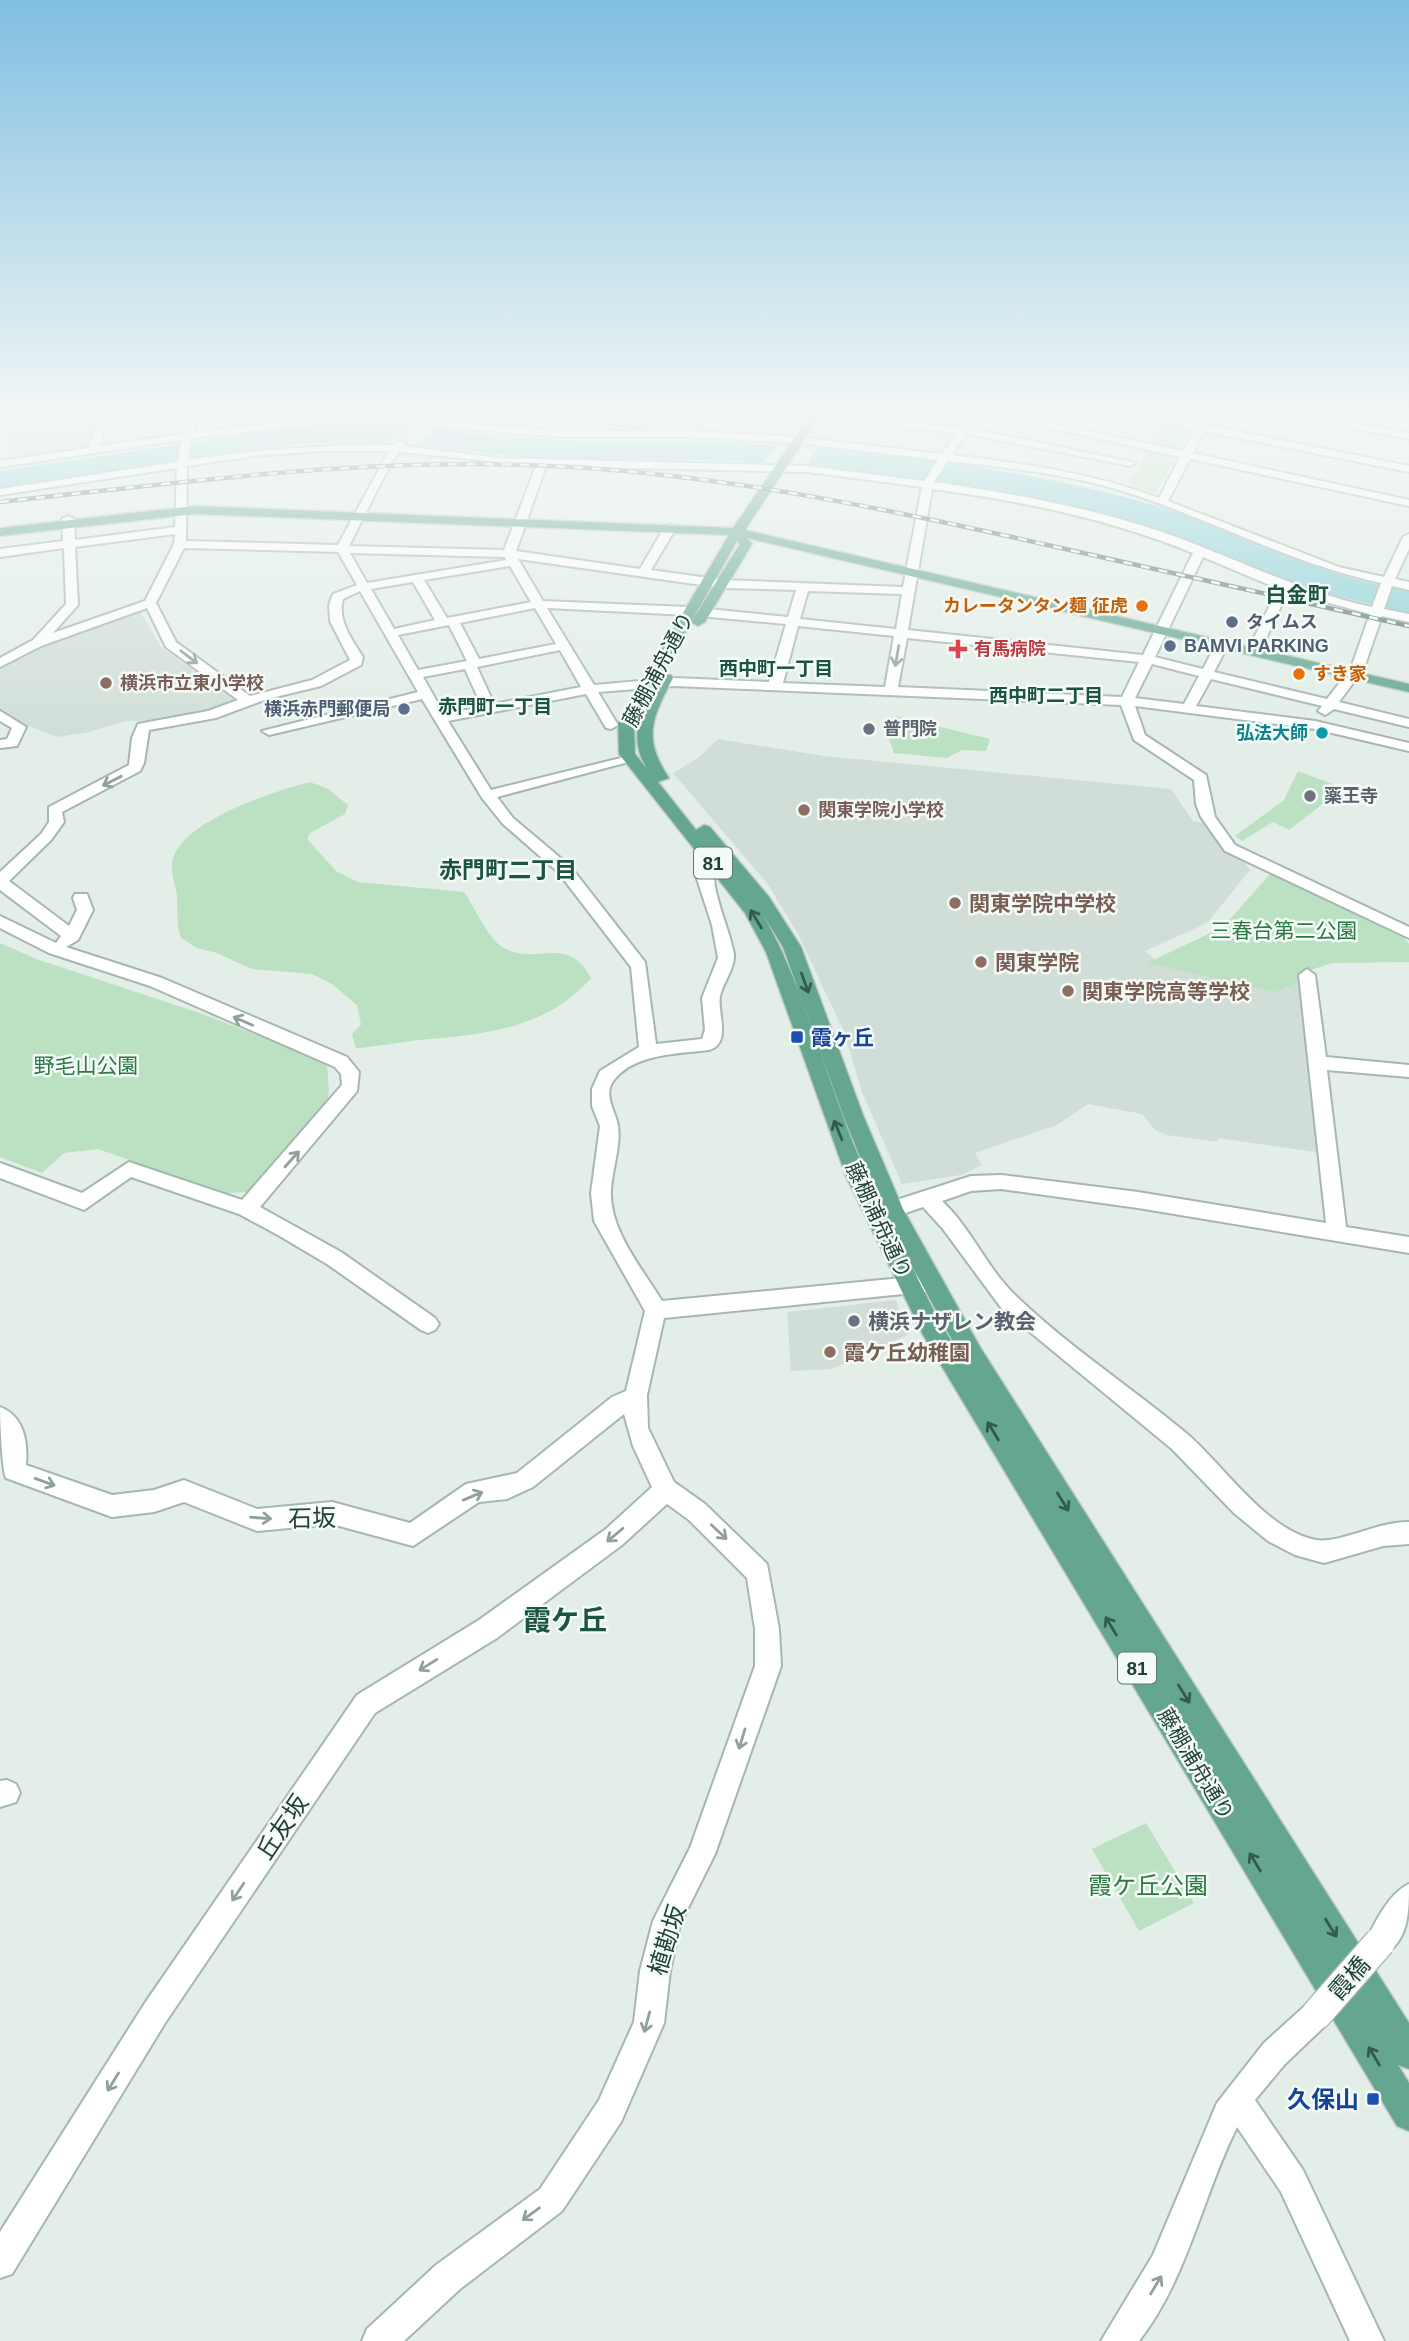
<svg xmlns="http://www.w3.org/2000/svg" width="1409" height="2341" font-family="Helvetica,'Noto Sans JP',sans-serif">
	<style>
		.built { fill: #d1ded7 }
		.green { fill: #bbe0c2 }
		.water { fill: #88cfd6 }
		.pier { fill: #e3eee8 }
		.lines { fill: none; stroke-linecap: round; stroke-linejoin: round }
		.minor-casing { stroke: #a5b7af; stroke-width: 4 }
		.major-casing { stroke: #c1cac7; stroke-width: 3 }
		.minor { fill: #fff; fill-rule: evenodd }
		.major { fill: #65a691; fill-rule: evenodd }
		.rail-casing { stroke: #5c7c71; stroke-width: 4.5 }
		.rail { stroke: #f4faf6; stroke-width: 2.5; stroke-dasharray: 9; stroke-linecap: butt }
		.minor-bridge-casing { stroke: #a5b7af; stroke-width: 33; stroke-linecap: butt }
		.minor-bridge { stroke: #fff; stroke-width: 30 }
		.wall { fill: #9eada6 }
		.shaded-wall { fill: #818d87 }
		.oneway { stroke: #90a09a }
		.oneway2 { stroke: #325a4d }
		.food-dot { fill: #e8710a; stroke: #f4faf6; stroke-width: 2.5 }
		.service-dot { fill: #5c6f8a; stroke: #f4faf6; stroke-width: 2.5 }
		.health-dot { fill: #e0444e; stroke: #f4faf6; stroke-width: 2.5 }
		.education-dot { fill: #8d6e63; stroke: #f4faf6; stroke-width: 2.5 }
		.worship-dot { fill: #6b7280; stroke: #f4faf6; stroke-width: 2.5 }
		.culture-dot { fill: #0f9aa8; stroke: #f4faf6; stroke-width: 2.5 }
		.transit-dot { fill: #1a4fb4; stroke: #f4faf6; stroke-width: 2.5 }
		.labels { text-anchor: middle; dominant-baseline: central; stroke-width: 5; stroke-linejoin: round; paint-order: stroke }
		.far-food-label { font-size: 18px; font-weight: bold; fill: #c56008; stroke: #f4faf6; text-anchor: end }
		.far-service-label { font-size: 18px; font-weight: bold; fill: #4e5e75; stroke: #f4faf6; text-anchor: start }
		.far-health-label { font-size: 18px; font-weight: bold; fill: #be3a42; stroke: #f4faf6; text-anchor: start }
		.far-education-label { font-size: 18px; font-weight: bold; fill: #785e54; stroke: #f4faf6; text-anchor: start }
		.far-worship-label { font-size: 18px; font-weight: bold; fill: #5b616d; stroke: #f4faf6; text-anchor: start }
		.far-culture-label { font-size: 18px; font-weight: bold; fill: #0d838f; stroke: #f4faf6; text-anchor: end }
		.far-neighbourhood-label { font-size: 19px; font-weight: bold; fill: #1c5442; stroke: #f4faf6 }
		.shield { fill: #f4faf6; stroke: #607870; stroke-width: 2 }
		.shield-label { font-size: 19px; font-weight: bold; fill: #214136 }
		.far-quarter-label { font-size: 21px; font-weight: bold; fill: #1c5442; stroke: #f4faf6 }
		.street-label { font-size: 21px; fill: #214136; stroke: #f4faf6 }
		.education-label { font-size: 21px; font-weight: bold; fill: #785e54; stroke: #f4faf6; text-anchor: start }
		.park-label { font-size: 21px; fill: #297a43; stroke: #f4faf6 }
		.transit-label { font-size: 21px; font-weight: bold; fill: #164399; stroke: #f4faf6; text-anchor: start }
		.worship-label { font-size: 21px; font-weight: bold; fill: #5b616d; stroke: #f4faf6; text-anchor: start }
		.neighbourhood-label { font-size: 23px; font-weight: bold; fill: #1c5442; stroke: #f4faf6 }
		.near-street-label { font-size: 24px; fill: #214136; stroke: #f4faf6 }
		.near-park-label { font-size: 24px; fill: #297a43; stroke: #f4faf6 }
		.near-transit-label { font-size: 24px; font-weight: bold; fill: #164399; stroke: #f4faf6; text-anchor: end }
		.near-neighbourhood-label { font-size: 28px; font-weight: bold; fill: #1c5442; stroke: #f4faf6 }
	</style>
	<rect width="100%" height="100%" fill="#e3eee8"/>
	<path class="built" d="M100 422 90 447 13 458V445L6 444 16 428Z
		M140 610 161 647 236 701 233 704 169 720 126 721 85 733 57 737 0 714V666L30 649Z
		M718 739 824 756 1171 789 1193 821 1204 823 1214 838 1244 861 1250 870 1207 923 1145 951 1155 960 1149 963 1305 980 1323 1153 1218 1138V1142L1167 1135 1155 1130 1142 1114 1088 1104 1057 1125 975 1153 982 1165 961 1175 902 1184 862 1092 844 1032 798 934 767 883 673 773 698 758Z
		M896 1300 908 1335 832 1369 791 1371 787 1312Z"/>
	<path class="green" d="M1171 410H1201L1156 493 1129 483Z
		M896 716 990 739 986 751 962 750 947 758 894 753 888 736Z
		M1298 771 1343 788 1289 830 1273 822 1242 841 1235 836 1284 800Z
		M310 782 328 789 348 805 345 814 310 833 307 839 336 871 358 882 464 892C474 906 488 938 501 946 535 969 566 931 591 978 547 1029 482 1035 419 1040 398 1042 377 1047 356 1048L352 1034 361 1025 357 1005 332 984 312 974 252 969 217 953 197 948 181 938C176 924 178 911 177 896 176 886 171 874 172 864 176 822 275 791 310 782Z
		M1271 873 1404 938 1409 944V962L1332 963 1302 973 1305 980 1274 992 1147 963 1223 927Z
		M0 943 39 960 197 1012 310 1055 327 1066 329 1090 325 1119 257 1192 224 1193 98 1149 64 1153 42 1173 0 1157Z
		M1146 1823 1194 1903 1139 1931 1092 1849Z"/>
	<path class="water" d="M379 426C434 428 489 436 543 439 601 443 660 439 718 442 832 447 948 459 1060 482 1113 493 1168 507 1218 527 1280 551 1342 583 1409 589V613L1315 591 1214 550 1086 509 988 488 806 466 739 461 522 457 413 445 310 443 253 449 0 489V471L287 428Z"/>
	<path class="pier" d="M411 427 437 429 411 446 385 444Z
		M778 446 817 449 806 467 763 463Z"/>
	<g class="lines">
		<defs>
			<path id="minor" d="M103 410H113L99 446 183 434 188 410H198L194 432 328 417 405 418 561 431H682L701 410H711L693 431 797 437 942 454 956 433 753 413 748 410H781L960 427 969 418 974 421 969 428 1136 463 1131 466 966 434 952 455C1022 463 1093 473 1159 498L1180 457 971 410H988L1183 451 1195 429 1090 410H1112L1198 423 1205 410H1215L1207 425 1409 466V472L1204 431 1193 453 1409 500V506L1190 459 1168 501 1339 567 1384 577 1403 537 1409 534V549L1395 579 1409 582V590L1392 586 1384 609 1409 614V622L1382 616 1364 668 1339 702 1409 719V727L1334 709 1325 715 1318 711 1322 706 1211 679 1196 706 1315 721 1409 743V751L1315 729 1135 706 1145 735 1206 775 1215 817 1235 845 1409 927V938L1225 851 1201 817 1196 804 1194 780 1134 740 1121 705 674 686 598 692 618 725 611 729 606 728 586 694 448 721 491 790 629 756 636 760 497 797 513 818 570 866 645 962 656 1044 702 1039 705 1030 702 998 718 958 712 925 696 876 698 865 705 857H715L718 860C704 879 731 930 734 955 735 968 723 983 720 996 717 1012 732 1044 709 1050 678 1054 635 1053 614 1080 602 1095 616 1111 618 1126 621 1146 612 1170 611 1190 609 1230 642 1268 662 1301L933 1275 940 1277 943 1283 940 1289 933 1291 664 1318 647 1395 648 1428 674 1482 705 1504 767 1564 779 1629 781 1666 715 1854 680 1924 670 1971 664 2023 621 2122 562 2211 460 2289 404 2341H362L367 2329 436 2265 540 2189 599 2100 634 2022 640 1971 653 1921 690 1848 755 1666V1629L747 1578 689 1520 667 1504 622 1545 497 1638 375 1713 165 2023 12 2274 0 2278V2232L145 2003 357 1695 479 1620 606 1529 652 1487 633 1446 624 1414 533 1487 507 1499 479 1502 413 1546 332 1524 257 1531 184 1502 154 1512 112 1517 6 1478C2 1470 0 1419 0 1407 24 1416 28 1442 26 1465L112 1495 154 1490 184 1480 257 1509 332 1502 410 1523 466 1484 517 1473 612 1397 626 1391 645 1311 594 1221 591 1193 600 1126 592 1106V1089L600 1071 639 1047 631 967 558 872 503 824 482 798 422 699 269 735 262 731 418 692 360 591 343 599C337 620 352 640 363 657L361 665 321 686 267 699 216 718 149 730 144 763 140 771 62 812 64 822 51 840 9 881 69 926 77 910 73 898 75 894H87L93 910 78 940 66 947 162 978 347 1057 359 1072 357 1091 260 1207 341 1252 435 1318 439 1324 435 1330 428 1333 421 1330 327 1264 278 1235 239 1214 131 1177 84 1210 0 1178V1163L82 1193 129 1162 242 1200 342 1085 341 1074 335 1067 150 986 49 953 0 928V916L56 943 61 936 0 890V872L41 834 49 822V807L129 765 132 738 138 724 208 711 238 700 166 647 147 608 41 646 0 667V658L33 640 66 604 64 548 0 557V549L63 541 62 519 68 516 74 519 75 540 175 527 177 468 0 495V489L177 462 182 440 0 467V461L88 448ZM328 423 405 424 561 437H685L797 443 938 460 924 481 808 466 498 458 404 446 406 443 401 440 394 445C324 445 257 449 188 460L192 438ZM321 451H389L338 545 186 541 187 466 254 456ZM400 452 536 466 504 550 349 546 391 463ZM948 461C1003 467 1062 473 1116 489 1206 516 1288 563 1381 583L1372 607C1297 591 1234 557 1162 532 1089 507 1011 493 934 482ZM546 466 808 472 922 487 903 587 723 580 651 570 676 528 670 525 664 528 640 569 516 551ZM932 489C1022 501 1110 519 1193 553L1143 655 908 630ZM175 534 174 544 145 601 53 633 78 605 75 547ZM184 548 338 552 357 585 333 594 329 605 330 621 350 660 312 680 250 696 176 642 156 603ZM350 553 505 557 506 560 367 583ZM1203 557 1284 591 1370 614 1351 668 1327 699 1214 672 1228 645 1222 641 1217 642 1203 669 1155 657ZM518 559 723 588 796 590 788 617 688 607 543 601ZM510 566 531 602 447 618 424 580ZM413 582 435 620 394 629 371 589ZM808 591 902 594 896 629 800 619ZM535 608 556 644 479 659 460 623ZM547 608 688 615 786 624 769 682 674 678 594 685ZM449 625 467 661 418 670 398 635ZM798 626 894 636 885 687 783 683ZM907 638 1139 662 1122 697 898 687ZM560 650 581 687 494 704 477 667ZM1152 664 1199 676 1184 704 1135 698ZM465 669 482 707 444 714 423 677Z
				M512 410H540L643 424 638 427Z
				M1258 410H1278L1409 433V439Z
				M1272 601 1282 604 1262 647H1252L1251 644Z
				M0 711 26 727 17 746 0 748V740L7 739 12 728 0 721Z
				M1307 969 1315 975 1326 1057 1409 1065V1077L1327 1070 1346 1227 1409 1237V1253L1138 1208 1001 1189 971 1191 942 1201C972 1229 987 1269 1017 1297 1069 1347 1131 1387 1186 1433 1224 1465 1265 1530 1316 1540 1340 1544 1379 1521 1409 1522V1544L1383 1546 1324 1563 1295 1555 1268 1541 1234 1513 1172 1449 1002 1309 943 1229 923 1207 879 1222 872 1220 869 1214 872 1208 971 1176 1001 1175 1138 1192 1326 1223 1299 975Z
				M7 1780 16 1784 20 1793 16 1802 0 1807V1781Z
				M1409 1884C1409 1912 1409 1944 1380 1956L1370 1952 1366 1942C1374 1923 1390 1892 1409 1884Z
				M1317 1999 1327 2004 1332 2014 1327 2024 1285 2064 1255 2100 1303 2170 1384 2341H1350L1281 2192 1237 2127C1202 2197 1188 2278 1139 2341H1101L1153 2255 1217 2103 1264 2043 1307 2004Z"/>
			<path id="major" d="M814 410H824L745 530 1409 684V692L747 538 752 544 705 622 698 626 691 622 740 544 737 541 634 723 635 754 648 770C626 737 642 709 659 678L661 675H671L673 678C652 718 642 738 669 778L658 782 696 830 704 825 710 827 769 897 801 947 863 1115 903 1209 980 1347 1409 2023V2069L1398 2065 1409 2083V2131L1397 2126 923 1335 846 1176 766 952 745 913 619 754 618 723 729 535 195 514 0 536V528L195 506 733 528ZM763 915 783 947 843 1115 871 1184C829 1097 811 999 763 915ZM907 1257 963 1360 939 1321Z"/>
		</defs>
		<use href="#minor" class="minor-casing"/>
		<use href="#major" class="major-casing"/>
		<use href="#minor" class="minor"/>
		<use href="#major" class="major"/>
		<defs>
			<path id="rail" d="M0 502C176 483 351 459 529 465 706 471 879 507 1052 546 1171 573 1290 599 1409 626"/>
		</defs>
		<use href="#rail" class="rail-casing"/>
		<use href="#rail" class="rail"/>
		<defs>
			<path id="minor-bridge" d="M1317 2014 1380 1942"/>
		</defs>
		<use href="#minor-bridge" class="minor-bridge-casing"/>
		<use href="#minor-bridge" class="minor-bridge"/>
	</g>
	<path class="wall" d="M364 410H439L438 412 428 417 365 415Z"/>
	<path class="shaded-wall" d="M427 410H439L438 412 428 417Z"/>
	<defs><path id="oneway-shaft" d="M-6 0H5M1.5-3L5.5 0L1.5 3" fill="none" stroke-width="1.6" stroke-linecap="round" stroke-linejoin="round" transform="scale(1.75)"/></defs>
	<g class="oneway">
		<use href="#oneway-shaft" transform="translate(897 656) rotate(100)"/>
		<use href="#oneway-shaft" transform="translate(189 657) rotate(37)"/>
		<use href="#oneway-shaft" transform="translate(112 781) rotate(153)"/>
		<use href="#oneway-shaft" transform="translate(243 1021) rotate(-156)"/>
		<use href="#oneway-shaft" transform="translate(292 1159) rotate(-48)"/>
		<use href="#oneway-shaft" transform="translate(45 1482) rotate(20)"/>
		<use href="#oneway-shaft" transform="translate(473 1496) rotate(-23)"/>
		<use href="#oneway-shaft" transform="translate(261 1518) rotate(4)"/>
		<use href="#oneway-shaft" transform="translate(719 1532) rotate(43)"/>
		<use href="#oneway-shaft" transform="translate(615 1535) rotate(140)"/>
		<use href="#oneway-shaft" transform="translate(428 1665) rotate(148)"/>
		<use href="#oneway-shaft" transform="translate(742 1739) rotate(107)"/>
		<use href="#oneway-shaft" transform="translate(238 1892) rotate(124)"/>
		<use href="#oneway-shaft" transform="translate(647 2022) rotate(105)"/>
		<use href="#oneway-shaft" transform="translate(113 2082) rotate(122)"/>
		<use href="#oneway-shaft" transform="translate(531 2214) rotate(144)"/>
		<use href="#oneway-shaft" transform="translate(1156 2285) rotate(-59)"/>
	</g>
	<g class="oneway2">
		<use href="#oneway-shaft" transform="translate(756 919) rotate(-121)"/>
		<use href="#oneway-shaft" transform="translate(805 983) rotate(70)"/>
		<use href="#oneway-shaft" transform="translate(838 1130) rotate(-112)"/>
		<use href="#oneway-shaft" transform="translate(993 1431) rotate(-121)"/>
		<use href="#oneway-shaft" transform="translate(1063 1502) rotate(58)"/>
		<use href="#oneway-shaft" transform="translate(1111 1626) rotate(-121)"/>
		<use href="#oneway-shaft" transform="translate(1184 1694) rotate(58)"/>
		<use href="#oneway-shaft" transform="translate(1255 1862) rotate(-121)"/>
		<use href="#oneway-shaft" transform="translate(1331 1928) rotate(58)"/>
		<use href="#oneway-shaft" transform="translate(1374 2056) rotate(-121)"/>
	</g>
	<linearGradient id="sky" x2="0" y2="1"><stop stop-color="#81bfe1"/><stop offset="0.56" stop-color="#f2f7f5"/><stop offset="1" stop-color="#f2f7f5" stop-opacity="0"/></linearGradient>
	<rect width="1409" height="737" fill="url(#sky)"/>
	<g class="food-dot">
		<circle cx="1142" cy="606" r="7"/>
		<circle cx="1299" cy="674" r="7"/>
	</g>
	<g class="service-dot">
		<circle cx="1232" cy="622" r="7"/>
		<circle cx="1170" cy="646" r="7"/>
		<circle cx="404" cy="709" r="7"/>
	</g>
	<path class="health-dot" d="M954.5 638.5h7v7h7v7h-7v7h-7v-7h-7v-7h7z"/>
	<g class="education-dot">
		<circle cx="106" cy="683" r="7"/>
		<circle cx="804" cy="810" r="7"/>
		<circle cx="955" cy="903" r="7"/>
		<circle cx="981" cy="962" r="7"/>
		<circle cx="1068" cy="991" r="7"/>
		<circle cx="830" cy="1352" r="7"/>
	</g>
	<g class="worship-dot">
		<circle cx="869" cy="729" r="7"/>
		<circle cx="1310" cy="796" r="7"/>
		<circle cx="854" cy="1321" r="7"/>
	</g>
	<circle class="culture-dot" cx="1322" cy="733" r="7"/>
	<g class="transit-dot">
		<rect x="790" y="1030" width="14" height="14" rx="3.5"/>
		<rect x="1366" y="2092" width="14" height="14" rx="3.5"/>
	</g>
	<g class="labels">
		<g class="far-food-label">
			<text x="1128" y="606">カレータンタン麺 征虎</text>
			<text x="1313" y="674" text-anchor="start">すき家</text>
		</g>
		<g class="far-service-label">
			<text x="1246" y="622">タイムス</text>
			<text x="1184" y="646">BAMVI PARKING</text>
			<text x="390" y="709" text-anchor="end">横浜赤門郵便局</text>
		</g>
		<g class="far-health-label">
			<text x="974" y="649">有馬病院</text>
		</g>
		<g class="far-education-label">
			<text x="120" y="683">横浜市立東小学校</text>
			<text x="818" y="810">関東学院小学校</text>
		</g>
		<g class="far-worship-label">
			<text x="883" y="729">普門院</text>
			<text x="1324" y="796">薬王寺</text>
		</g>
		<g class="far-culture-label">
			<text x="1308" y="733">弘法大師</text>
		</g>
		<g class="far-neighbourhood-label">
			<text x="776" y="668">西中町一丁目</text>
			<text x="1046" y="695">西中町二丁目</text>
			<text x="495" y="706">赤門町一丁目</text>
		</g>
		<g class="shield">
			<rect x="694" y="847.5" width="38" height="31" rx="5"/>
			<rect x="1118" y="1652.5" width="38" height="31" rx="5"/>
		</g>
		<g class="shield-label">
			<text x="713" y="863">81</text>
			<text x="1137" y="1668">81</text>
		</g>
		<g class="far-quarter-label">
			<text x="1297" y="594">白金町</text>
		</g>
		<g class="street-label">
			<text transform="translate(658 669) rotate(-62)">藤棚浦舟通り</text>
			<text transform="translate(879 1220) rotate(65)">藤棚浦舟通り</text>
			<text transform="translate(1196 1764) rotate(59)">藤棚浦舟通り</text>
		</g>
		<g class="education-label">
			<text x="969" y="903">関東学院中学校</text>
			<text x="995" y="962">関東学院</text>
			<text x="1082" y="991">関東学院高等学校</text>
			<text x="844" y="1352">霞ケ丘幼稚園</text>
		</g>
		<g class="park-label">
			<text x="1284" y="930">三春台第二公園</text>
			<text x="86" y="1065">野毛山公園</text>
		</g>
		<g class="transit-label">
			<text x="811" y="1037">霞ヶ丘</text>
		</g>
		<g class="worship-label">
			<text x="868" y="1321">横浜ナザレン教会</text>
		</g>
		<g class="neighbourhood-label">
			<text x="508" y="870">赤門町二丁目</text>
		</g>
		<g class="near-street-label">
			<text transform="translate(312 1518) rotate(-1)">石坂</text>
			<text transform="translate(282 1827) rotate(-56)">丘友坂</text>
			<text transform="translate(667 1940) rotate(-73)">植勘坂</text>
			<text transform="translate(1349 1978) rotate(-49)">霞橋</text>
		</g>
		<g class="near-park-label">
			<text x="1148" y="1885">霞ケ丘公園</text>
		</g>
		<g class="near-transit-label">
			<text x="1359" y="2099">久保山</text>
		</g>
		<g class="near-neighbourhood-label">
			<text x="565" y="1620">霞ケ丘</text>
		</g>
	</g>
</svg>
